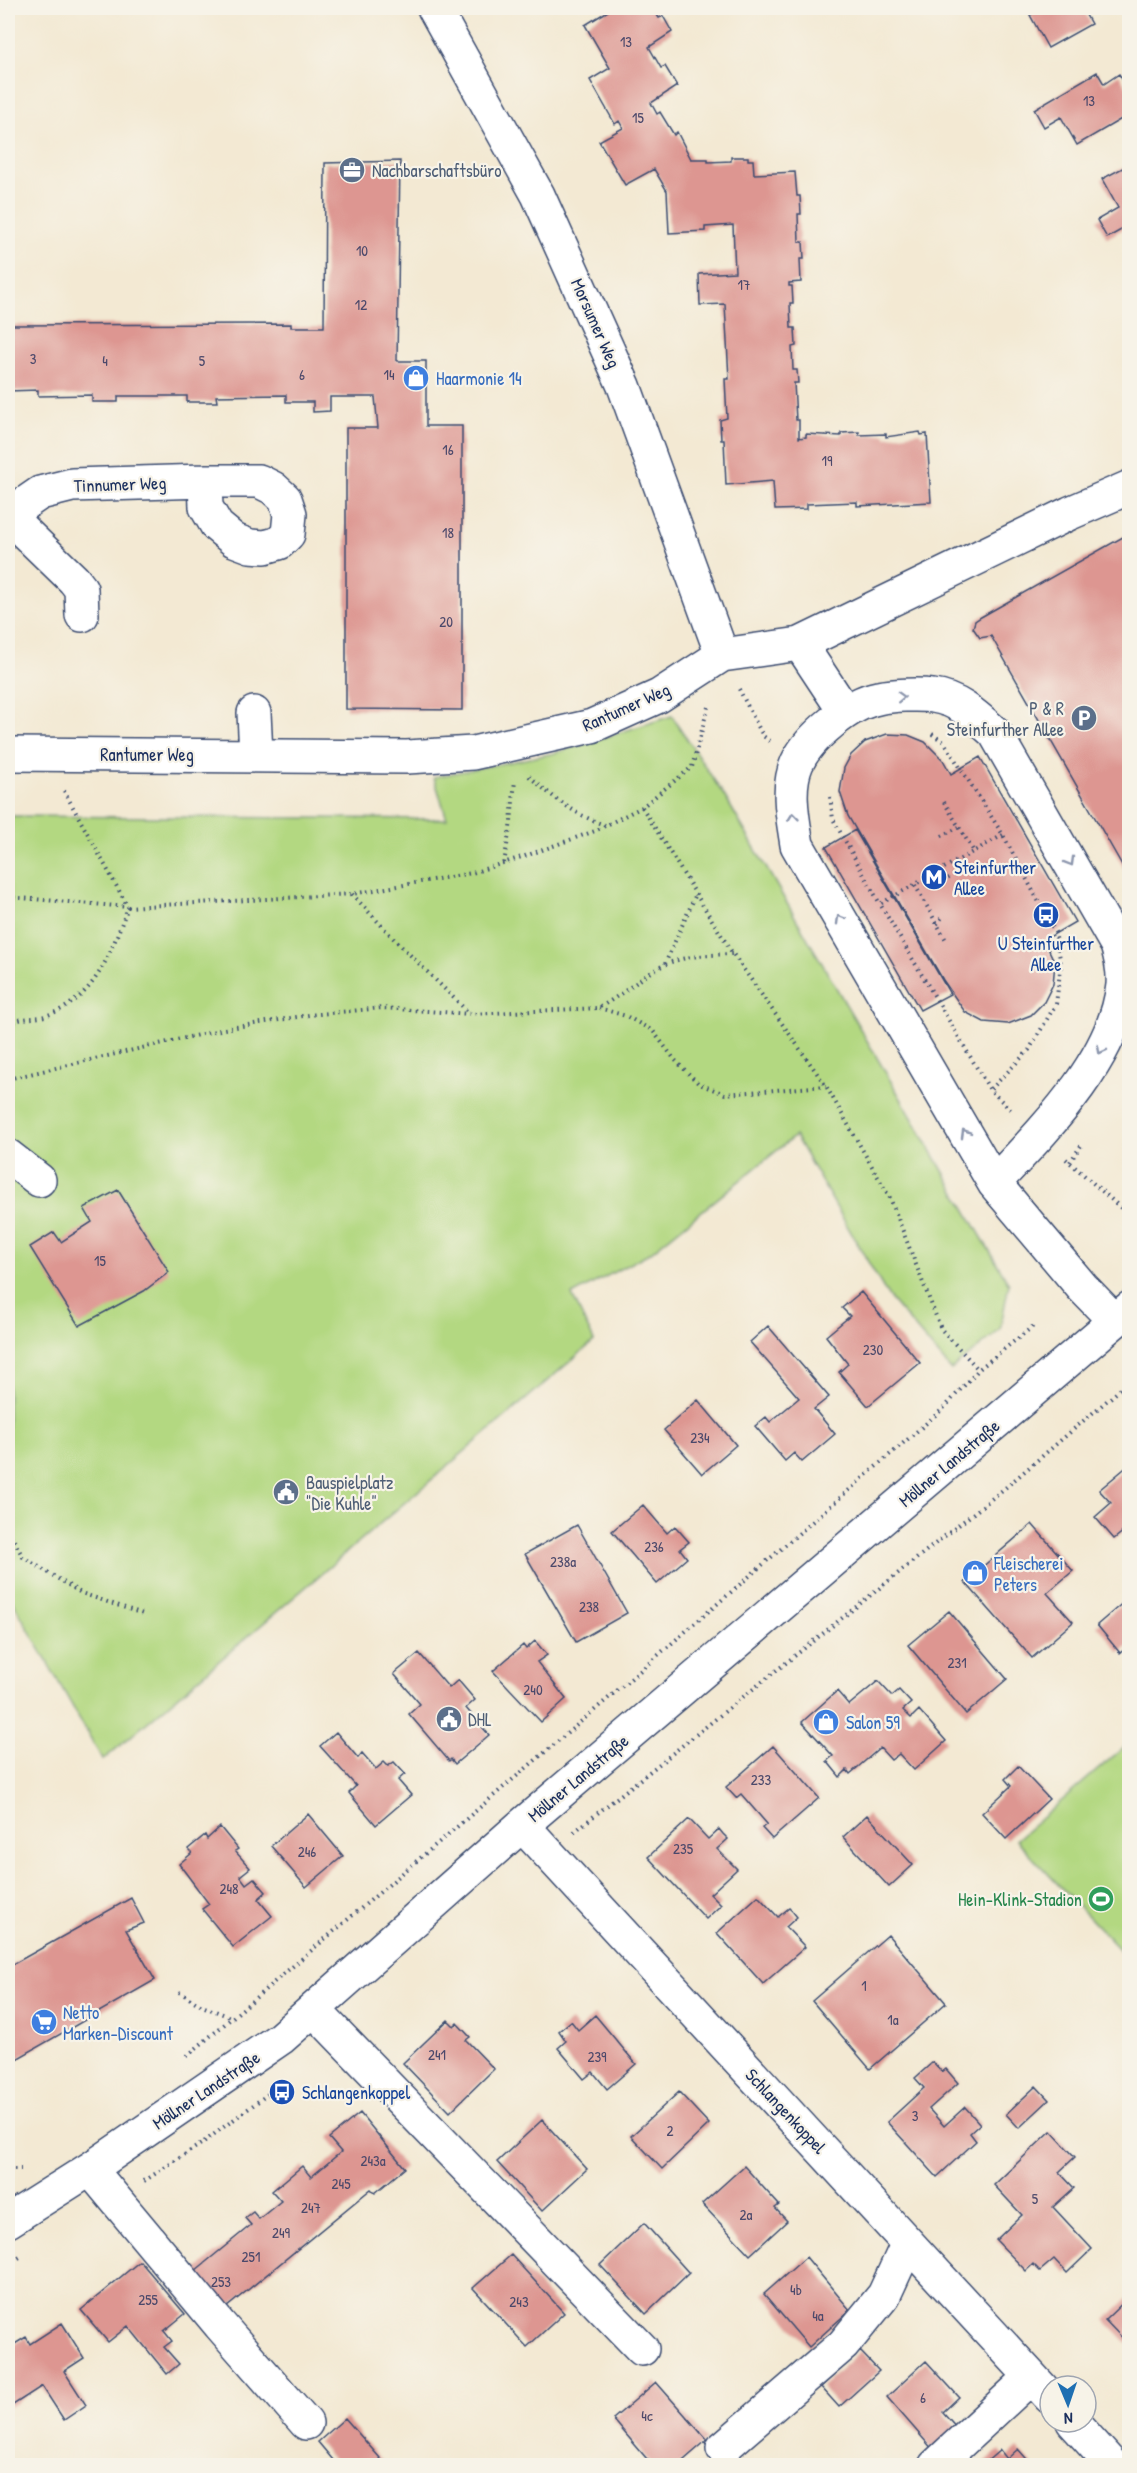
<svg xmlns="http://www.w3.org/2000/svg" width="1137" height="2473" font-family="'Patrick Hand',sans-serif">
	<style>
		.green { fill: #b3d881; stroke: #678470; stroke-width: 1.5 }
		.building { fill: #dd9691 }
		.lines { fill: none; stroke-linecap: round; stroke-linejoin: round }
		.minor-casing { stroke: #3b4b70; stroke-width: 36 }
		.path { stroke: #3b4b70; stroke-width: 4; stroke-dasharray: 1.5 4.5; stroke-linecap: butt }
		.minor { stroke: #fff; stroke-width: 33 }
		.oneway { stroke: #8d97ae }
		.labels { text-anchor: middle; dominant-baseline: central; stroke-width: 4.5; stroke-linejoin: round; paint-order: stroke }
		.number-label { font-size: 15px; fill: #4c496b }
		.service-label { font-size: 18px; fill: #4e5e75; stroke: #f7f3e8; text-anchor: start }
		.street-label { font-size: 18px; fill: #1b2f5e; stroke: #f7f3e8 }
		.shop-label { font-size: 18px; fill: #366cbe; stroke: #f7f3e8; text-anchor: start }
		.transit-label { font-size: 18px; fill: #164399; stroke: #f7f3e8; text-anchor: start }
		.leisure-label { font-size: 18px; fill: #27864d; stroke: #f7f3e8; text-anchor: end }
	</style>
	<rect width="100%" height="100%" fill="#f7f3e8"/>
	<filter id="ink" filterUnits="userSpaceOnUse"><feTurbulence type="fractalNoise" baseFrequency=".0167" numOctaves="2"/><feDisplacementMap in="SourceGraphic" scale="12" xChannelSelector="R" yChannelSelector="G"/><feConvolveMatrix kernelMatrix="1 2 1 2 8 2 1 2 1" color-interpolation-filters="sRGB"/></filter>
	<filter id="wash" filterUnits="userSpaceOnUse"><feTurbulence type="fractalNoise" baseFrequency=".008" numOctaves="4" result="noise"/><feDisplacementMap in="SourceGraphic" scale="24" xChannelSelector="R" yChannelSelector="G"/><feGaussianBlur stdDeviation="1.35" result="paint"/><feColorMatrix in="noise" values="0 0 0 0 0 0 0 0 0 0 0 0 0 0 0 0 0 1.4 0 .05"/><feComposite in="paint" operator="in"/></filter>
	<g filter="url(#wash)">
		<rect width="100%" height="100%" fill="#f3e9d3"/>
		<path class="green" d="M672 716 725 797 1009 1284 1000 1330 951 1370 888 1296 795 1136 651 1252 572 1295 594 1341 103 1760 8 1593V816L447 819 434 777 555 753Z
			M1129 1743V1959L1016 1840Z"/>
		<g id="blocks">
			<path class="building" d="M605 8H652L659 18 663 16 672 32 649 47 661 68 665 66 677 86 651 103 657 114 660 112 674 135 677 132 691 159H708V162L731 161V157H748V160H753L754 174 795 172 797 196H800L801 214H798L799 242H803L804 259H800L801 282 789 283V286H792L793 303H790L791 328H795L796 346 792 347 793 370H797L798 383H794L796 420H799V438L806 437V434L841 436V433L859 432V435L886 434V437L920 432 921 435 927 434 931 502 857 506V502L807 504V509L775 510 773 481 726 485 724 440H721L720 420 727 418 725 379H729L725 304 700 305 699 274 735 272 733 225 705 227V231L669 233 667 191 654 169 625 185 599 141 623 128 619 121 615 124 590 80 610 68 585 25 608 11Z
				M1043 8H1082L1091 24 1048 48 1030 15Z
				M1097 72 1104 84 1119 74 1130 92V114L1077 145 1061 117 1044 127 1034 109Z
				M400 161 397 361H426V426H462V710L346 709V428H378L375 397H330V411L313 412V402H286V395L216 396 217 402H187V396H118V402H92V395L38 396V390L8 391V325L291 324V327H324L325 163Z
				M1130 164V225L1107 238 1097 220 1118 208 1102 179Z
				M1130 533V879L991 636 980 638 973 628 975 621 981 617Z
				M887 734 908 735 925 742 943 760 951 774 980 757 1075 922 1044 940 1055 963 1053 984 1044 1002 1031 1015 1008 1024 984 1022 965 1012 943 980 848 816 840 792 844 768 851 755 865 742Z
				M855 830 950 994 920 1010 826 847Z
				M118 1190 169 1272 144 1291 79 1326 30 1247 54 1232 61 1242 92 1222 84 1208Z
				M861 1292 920 1363 868 1406 839 1372 848 1364 826 1336 850 1316 842 1308Z
				M768 1326 829 1397 814 1409 835 1434 802 1462 794 1453 785 1461 755 1426 766 1417 770 1422 799 1398 750 1342Z
				M698 1400 736 1445 702 1474 664 1430Z
				M1130 1464V1526L1114 1539 1095 1517 1111 1503 1099 1490Z
				M643 1505 667 1533 675 1526 689 1542 680 1549 687 1558 657 1584 612 1531Z
				M1032 1524 1073 1571 1047 1593 1073 1622 1032 1658 965 1582Z
				M577 1525 627 1613 576 1642 525 1554Z
				M1125 1601 1130 1607V1645L1120 1653 1097 1625Z
				M949 1611 1007 1679 966 1714 908 1645Z
				M535 1641 547 1655 537 1662 566 1699 541 1722 493 1671 523 1645 526 1649Z
				M419 1653 449 1688 458 1680 475 1700 466 1708 489 1735 455 1764 451 1759 449 1761 409 1714 420 1704 394 1674Z
				M878 1681 892 1696 899 1690 911 1703 903 1710 911 1718 919 1710 946 1741 914 1770 899 1754 891 1760 880 1748 850 1774 847 1770 840 1777 827 1761 833 1756 802 1722 837 1691 849 1705Z
				M336 1732 358 1758 362 1753 376 1769 384 1762 388 1766 394 1762 405 1774 398 1780 411 1795 376 1825 349 1793 356 1786 320 1746Z
				M773 1746 819 1798 772 1839 762 1828 767 1824 741 1794 736 1798 726 1787Z
				M1018 1766 1049 1799 1006 1839 982 1813 1011 1786 1005 1779Z
				M308 1814 343 1856 306 1887 271 1846Z
				M867 1815 913 1865 889 1887 843 1837Z
				M689 1819 708 1839 719 1829 723 1834 728 1839 717 1849 737 1869 710 1894 721 1905 706 1919 648 1857Z
				M220 1827 238 1849 235 1851 250 1868 240 1876 246 1884 254 1878 266 1892 258 1899 272 1916 233 1947 202 1909 209 1904 179 1864 192 1853 188 1849 205 1835 207 1839Z
				M758 1896 778 1917 789 1908 793 1912 797 1917 786 1927 805 1947 763 1984 717 1933Z
				M131 1898 144 1923 126 1930 155 1980 8 2064V1967Z
				M888 1935 946 2003 870 2069 812 2001Z
				M595 2015 636 2064 607 2089 593 2072 584 2079 558 2048 566 2041 559 2031 571 2021 578 2030Z
				M448 2020 454 2026 457 2023 470 2037 466 2040 494 2069 450 2112 403 2063Z
				M933 2062 942 2072 946 2069 958 2083 929 2109 944 2126 965 2107 980 2124 970 2133 976 2141 937 2177 887 2122 924 2088 915 2078Z
				M1036 2086 1049 2100 1019 2128 1006 2114Z
				M679 2092 709 2124 662 2169 631 2136Z
				M360 2113 405 2168 375 2193 371 2189 221 2312 190 2275 251 2225 245 2218 253 2212 259 2219 281 2201 272 2191 302 2166 311 2177 341 2152 329 2138Z
				M542 2120 587 2169 542 2211 497 2162Z
				M1051 2131 1075 2157 1059 2172 1074 2188 1053 2207 1092 2249 1067 2273 1054 2259 1040 2271 1033 2264 1026 2271 996 2240 1022 2215 994 2185Z
				M744 2166 779 2205 775 2208 787 2221 750 2255 702 2204Z
				M644 2223 689 2273 646 2314 600 2265Z
				M511 2255 564 2313 527 2347 473 2288Z
				M806 2257 850 2310 809 2347 764 2294Z
				M140 2261 185 2314 164 2331 172 2341 164 2347 179 2364 167 2374 128 2326 108 2342 81 2310Z
				M1130 2296V2346L1105 2320Z
				M62 2323 84 2358 64 2371 86 2405 64 2420 42 2386 10 2407 8 2404V2359L13 2355 8 2348 26 2337 30 2344Z
				M860 2351 879 2371 839 2407 821 2387Z
				M926 2361 959 2397 943 2412 958 2429 934 2451 887 2397Z
				M656 2382 707 2440 677 2466H653L613 2419Z
				M345 2418 387 2466H338L318 2442Z
				M1018 2449 1033 2466H988L985 2463 1000 2450 1007 2459Z"/>
		</g>
	</g>
	<g filter="url(#ink)">
		<use href="#blocks" fill-opacity="0" stroke="#3b4b70" stroke-width="1.5"/>
		<g class="lines">
			<defs>
				<path id="minor" d="M434 8 538 195 624 386 722 655
					M8 515 40 493 72 485 205 481H259L273 488 285 499 290 514 288 534 279 543 265 547 250 546 234 540 217 526 206 507 205 481
					M8 516 74 580 81 589 82 615
					M800 644 845 712
					M254 713 256 754
					M8 754 407 757 473 753 592 726 659 696 722 655 800 644 1070 513 1130 487
					M8 1156 39 1180
					M994 1183C1043 1131 1115 1060 1123 985 1124 971 1121 958 1117 945L995 733C977 717 958 699 933 696 920 694 891 695 878 698 850 703 809 737 797 763 786 788 793 819 797 845L994 1183 1082 1287 1115 1321
					M522 1825 1050 2397
					M314 2010 642 2349
					M90 2169 220 2325 306 2423
					M8 2221 90 2169 281 2038 522 1825 1130 1308
					M1073 2422 1113 2466
					M723 2448 843 2345 884 2295 908 2243
					M935 2466 1031 2377"/>
			</defs>
			<use href="#minor" class="minor-casing"/>
			<path class="path" d="M739 689 763 736 770 741
				M932 734 944 742 1003 835 1055 932 1061 964 1056 1004 1029 1050 990 1090
				M529 776C554 798 573 814 605 825
				M830 797 833 819 880 904
				M944 802 974 852
				M642 807 733 954 826 1086 890 1198 941 1329 978 1369
				M1003 835 880 904 990 1090 1013 1112
				M942 836 959 827
				M504 863 511 822 515 780
				M932 875 937 885 954 875
				M915 885 946 940
				M352 894 396 941 470 1014
				M8 897 128 907 352 894 472 873 525 856 595 831 642 807 692 767 708 707
				M937 924 943 916
				M665 964 696 894
				M599 1008 626 1016 653 1031 675 1060 699 1084 725 1094 826 1086
				M8 1024C24 1016 34 1020 48 1015 97 998 111 951 128 907L63 789
				M8 1079 224 1029 309 1015 382 1008 471 1014 598 1008C621 996 642 976 664 965 686 955 710 955 733 954
				M1066 1159 1130 1216
				M1070 1162 1082 1144
				M8 1530 23 1557 81 1593 143 1614
				M574 1832 1005 1488 1130 1381
				M179 1992 202 2006 233 2018
				M187 2056 597 1708 945 1407 979 1369 1036 1324
				M8 2169H21
				M144 2181 201 2144 268 2094
				M8 2264 20 2257"/>
			<use href="#minor" class="minor"/>
		</g>
		<defs><path id="oneway-chevron" d="M-2-3.5L2.5 0L-2 3.5" fill="none" stroke-width="1.6" stroke-linecap="round" stroke-linejoin="round" transform="scale(1.5)"/></defs>
		<g class="oneway">
			<use href="#oneway-chevron" transform="translate(901 697) rotate(-2)"/>
			<use href="#oneway-chevron" transform="translate(793 817) rotate(-96)"/>
			<use href="#oneway-chevron" transform="translate(1070 862) rotate(60)"/>
			<use href="#oneway-chevron" transform="translate(840 919) rotate(-120)"/>
			<use href="#oneway-chevron" transform="translate(1101 1050) rotate(118)"/>
			<use href="#oneway-chevron" transform="translate(965 1133) rotate(-120)"/>
		</g>
	</g>
	<defs>
		<symbol id="office-disc" viewBox="-11 -11 22 22"><circle r="9.5" fill="#5c6f8a" stroke="#f7f3e8"/><path d="M-6-3h4V-5.5h4V-3h4V5H-6ZM-1-4.5V-3h2v-1.5ZM-6 0V1H6V0Z" fill="#fff"/></symbol>
		<symbol id="shop-disc" viewBox="-11 -11 22 22"><circle r="9.5" fill="#3f7fe0" stroke="#f7f3e8"/><path d="M-5-2.5h2.3a2.7 3.5 0 0 1 5.4 0H5L5.5 6h-11ZM-1.5-2.5h3a1.5 2.3 0 0 0-3 0Z" fill="#fff"/></symbol>
		<symbol id="parking-disc" viewBox="-11 -11 22 22"><circle r="9.5" fill="#5c6f8a" stroke="#f7f3e8"/><path d="M-3.5-5.5H1a3.5 3.5 0 0 1 0 7H-1V5.5H-3.5ZM-1-3.4V-.6H.8a1.4 1.4 0 0 0 0-2.8Z" fill="#fff"/></symbol>
		<symbol id="metro-disc" viewBox="-11 -11 22 22"><circle r="9.5" fill="#1a4fb4" stroke="#f7f3e8"/><path d="M-5.5 5V-5H-3L0 0L3-5H5.5V5H3V-.5L0 4L-3-.5V5Z" fill="#fff"/></symbol>
		<symbol id="bus-disc" viewBox="-11 -11 22 22"><circle r="9.5" fill="#1a4fb4" stroke="#f7f3e8"/><path d="M-5-6H5V4H4V6H2V4H-2V6H-4V4H-5ZM-3.5-4V0h7V-4ZM-3.5 1.2v1.5H-2V1.2ZM2 1.2v1.5H3.5V1.2Z" fill="#fff"/></symbol>
		<symbol id="civic-disc" viewBox="-11 -11 22 22"><circle r="9.5" fill="#5c6f8a" stroke="#f7f3e8"/><path d="M-.6-6.5H3V-4.5H.6V-3L4-1V1h2V6H-6V1h2V-1L-.6-3ZM-1.2 2.5V6h2.4V2.5Z" fill="#fff"/></symbol>
		<symbol id="stadium-disc" viewBox="-11 -11 22 22"><circle r="9.5" fill="#2e9e5b" stroke="#f7f3e8"/><path d="M0-5a6.5 5 0 1 0 0 10a6.5 5 0 1 0 0-10ZM-3.5-1.8h7v3.6h-7Z" fill="#fff"/></symbol>
		<symbol id="supermarket-disc" viewBox="-11 -11 22 22"><circle r="9.5" fill="#3f7fe0" stroke="#f7f3e8"/><path d="M-6-5.5h2.5l.6 2H6L4.5 2H-2.5L-4.4-4H-6ZM-1.5 3.2a1.3 1.3 0 1 0 .1 0ZM3 3.2a1.3 1.3 0 1 0 .1 0Z" fill="#fff"/></symbol>
	</defs>
	<g fill-rule="evenodd">
		<use href="#office-disc" x="337" y="155" width="30" height="30"/>
		<use href="#shop-disc" x="401" y="363" width="30" height="30"/>
		<use href="#parking-disc" x="1069" y="703" width="30" height="30"/>
		<use href="#metro-disc" x="919" y="862" width="30" height="30"/>
		<use href="#bus-disc" x="1031" y="900" width="30" height="30"/>
		<use href="#civic-disc" x="271" y="1477" width="30" height="30"/>
		<use href="#shop-disc" x="960" y="1558" width="30" height="30"/>
		<use href="#civic-disc" x="434" y="1704" width="30" height="30"/>
		<use href="#shop-disc" x="811" y="1707" width="30" height="30"/>
		<use href="#stadium-disc" x="1086" y="1884" width="30" height="30"/>
		<use href="#supermarket-disc" x="29" y="2007" width="30" height="30"/>
		<use href="#bus-disc" x="267" y="2077" width="30" height="30"/>
	</g>
	<g class="labels">
		<g class="number-label">
			<text x="626" y="41">13</text>
			<text x="1089" y="100">13</text>
			<text x="638" y="117">15</text>
			<text x="362" y="250">10</text>
			<text x="744" y="284">17</text>
			<text x="361" y="304">12</text>
			<text x="33" y="358">3</text>
			<text x="105" y="360">4</text>
			<text x="202" y="360">5</text>
			<text x="302" y="374">6</text>
			<text x="389" y="374">14</text>
			<text x="448" y="449">16</text>
			<text x="827" y="460">19</text>
			<text x="448" y="532">18</text>
			<text x="446" y="621">20</text>
			<text x="100" y="1260">15</text>
			<text x="873" y="1349">230</text>
			<text x="700" y="1437">234</text>
			<text x="654" y="1546">236</text>
			<text x="563" y="1561">238a</text>
			<text x="589" y="1606">238</text>
			<text x="957" y="1662">231</text>
			<text x="533" y="1689">240</text>
			<text x="761" y="1779">233</text>
			<text x="683" y="1848">235</text>
			<text x="307" y="1851">246</text>
			<text x="229" y="1888">248</text>
			<text x="864" y="1985">1</text>
			<text x="893" y="2019">1a</text>
			<text x="437" y="2054">241</text>
			<text x="597" y="2056">239</text>
			<text x="915" y="2115">3</text>
			<text x="670" y="2130">2</text>
			<text x="373" y="2160">243a</text>
			<text x="341" y="2183">245</text>
			<text x="1035" y="2198">5</text>
			<text x="311" y="2207">247</text>
			<text x="746" y="2214">2a</text>
			<text x="281" y="2232">249</text>
			<text x="251" y="2256">251</text>
			<text x="221" y="2281">253</text>
			<text x="796" y="2289">4b</text>
			<text x="148" y="2299">255</text>
			<text x="519" y="2301">243</text>
			<text x="818" y="2315">4a</text>
			<text x="923" y="2397">6</text>
			<text x="647" y="2415">4c</text>
		</g>
		<g class="service-label">
			<text x="372" y="170">Nachbarschaftsbüro</text>
			<text x="1064" y="708" text-anchor="end">P &amp; R<tspan x="1064" dy="21">Steinfurther Allee</tspan></text>
			<text x="306" y="1482">Bauspielplatz<tspan x="306" dy="21">"Die Kuhle"</tspan></text>
			<text x="468" y="1719">DHL</text>
		</g>
		<g class="street-label">
			<text transform="translate(596 323) rotate(66)">Morsumer Weg</text>
			<text transform="translate(120 484) rotate(-2)">Tinnumer Weg</text>
			<text transform="translate(626 707) rotate(-24)">Rantumer Weg</text>
			<text x="147" y="754">Rantumer Weg</text>
			<text transform="translate(949 1463) rotate(-40)">Möllner Landstraße</text>
			<text transform="translate(578 1778) rotate(-40)">Möllner Landstraße</text>
			<text transform="translate(206 2090) rotate(-34)">Möllner Landstraße</text>
			<text transform="translate(786 2111) rotate(47)">Schlangenkoppel</text>
		</g>
		<g class="shop-label">
			<text x="436" y="378">Haarmonie 14</text>
			<text x="994" y="1563">Fleischerei<tspan x="994" dy="21">Peters</tspan></text>
			<text x="846" y="1722">Salon 59</text>
			<text x="63" y="2012">Netto<tspan x="63" dy="21">Marken-Discount</tspan></text>
		</g>
		<g class="transit-label">
			<text x="954" y="867">Steinfurther<tspan x="954" dy="21">Allee</tspan></text>
			<text x="1046" y="943" text-anchor="middle">U Steinfurther<tspan x="1046" dy="21">Allee</tspan></text>
			<text x="302" y="2092">Schlangenkoppel</text>
		</g>
		<g class="leisure-label">
			<text x="1082" y="1899">Hein-Klink-Stadion</text>
		</g>
	</g>
	<rect width="1137" height="2473" fill="none" stroke="#f7f3e8" stroke-width="30"/>
	<g transform="translate(1068 2404) rotate(178)"><circle r="28" fill="#f7f3e8" stroke="#9fa5b1" stroke-width="1.5"/>
	<path d="M0-4.5L10 22L0 15L-10 22Z" fill="#1f6fb2"/>
	<text y="-9" font-size="16" font-weight="bold" text-anchor="middle" fill="#1b2f5e">N</text>
	</g>
</svg>
